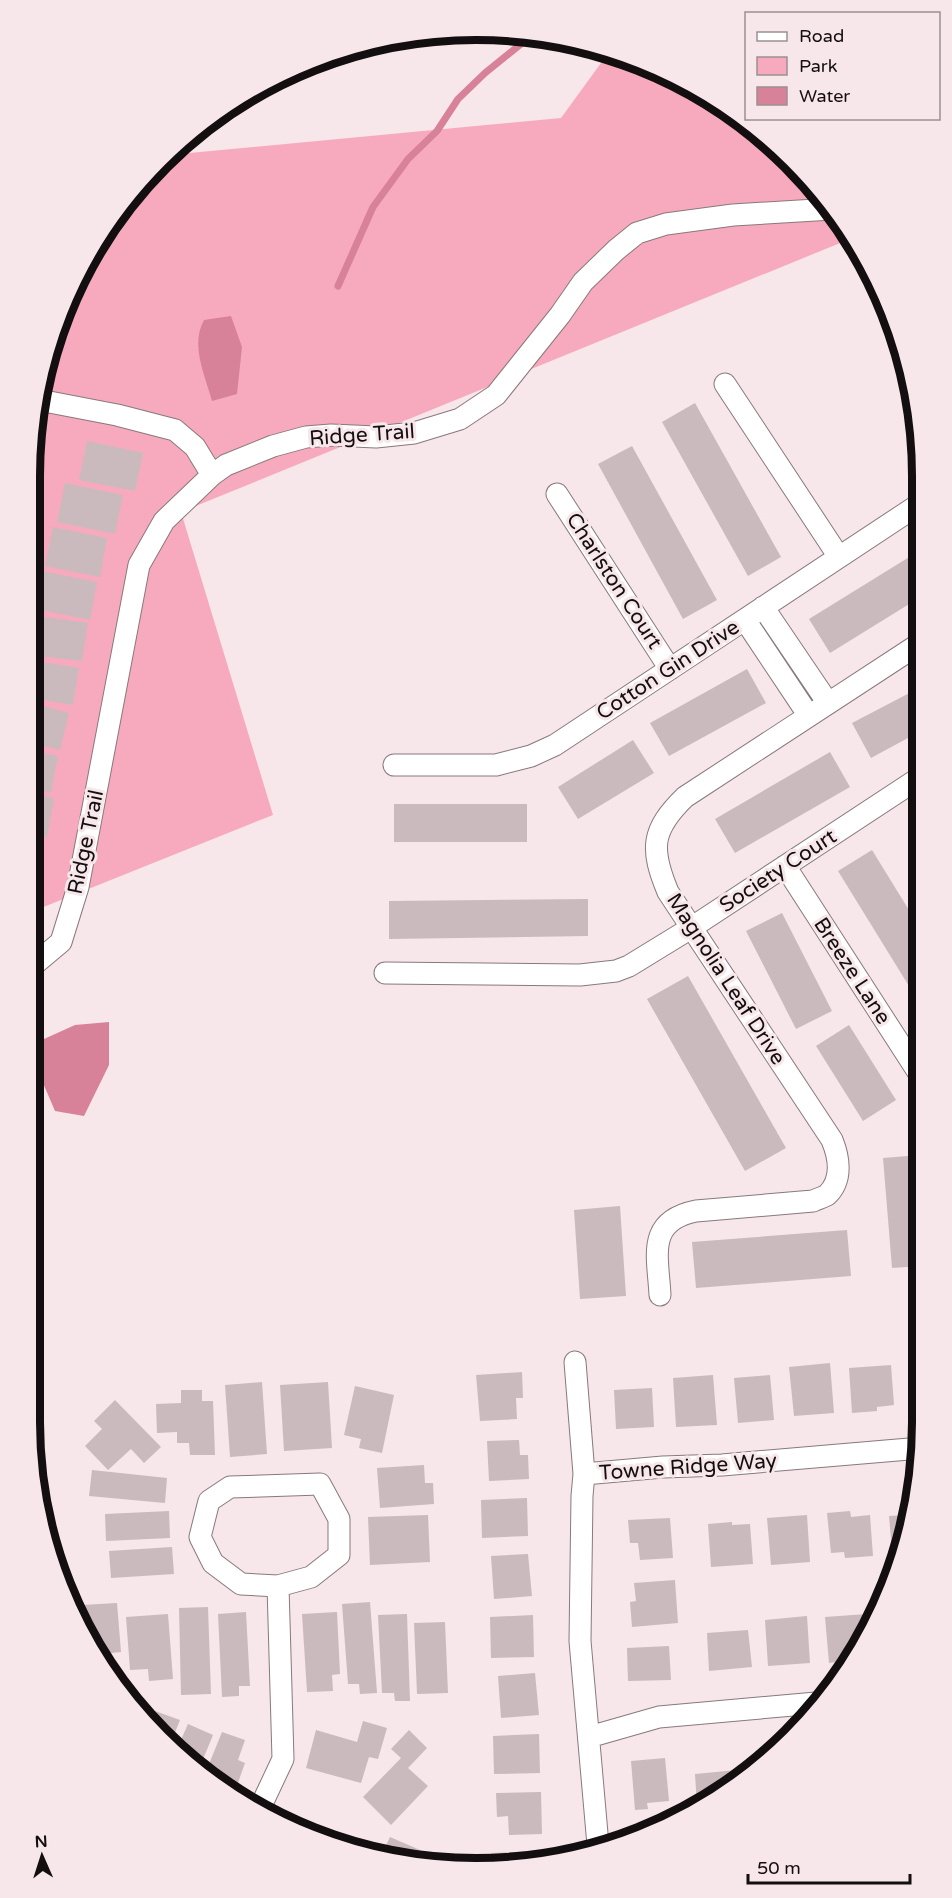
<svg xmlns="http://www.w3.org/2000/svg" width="952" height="1898" font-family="'Varela Round',sans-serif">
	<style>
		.green { fill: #f7aabd }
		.water { fill: #d78298 }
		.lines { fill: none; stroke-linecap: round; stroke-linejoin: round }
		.stream { stroke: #d78298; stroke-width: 7 }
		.building { fill: #cababd }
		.minor-casing { stroke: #88797c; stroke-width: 23 }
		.minor { stroke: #fff; stroke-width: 21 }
		.labels { text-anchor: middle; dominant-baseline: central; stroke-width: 6; stroke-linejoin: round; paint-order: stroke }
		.street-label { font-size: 21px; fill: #130e0f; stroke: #f7e6ea }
		.rim { fill: none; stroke: #130e0f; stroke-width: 8 }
	</style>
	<rect width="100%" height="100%" fill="#f7e6ea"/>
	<path class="green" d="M609 52 673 76 770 140 830 205 850 239 181 512 273 815 31 912V447L45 361 76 279 122 205 168 155 561 118Z"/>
	<path class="water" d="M231 316 242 347 237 394 212 401C205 375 190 345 204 320Z
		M109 1022V1065L84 1116 55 1111 37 1069 44 1039 75 1025Z"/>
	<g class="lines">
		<path class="stream" d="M338 286 373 207 408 159 437 131 458 99 485 73 532 35"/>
	</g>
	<path class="building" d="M695 403 781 557 748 576 662 422Z
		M87 441 143 453 135 491 79 480Z
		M632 446 717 600 683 619 598 464Z
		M65 483 123 495 115 534 57 522Z
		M53 527 107 538 100 577 45 566Z
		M919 551V598L830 653 809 619Z
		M36 570 97 582 90 620 31 608V596Z
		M31 615 88 623 82 661 31 655Z
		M31 660 79 668 73 705 31 698Z
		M747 669 766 703 669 756 650 723Z
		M919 688V732L871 758 852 723Z
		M31 703 69 713 60 750 31 743Z
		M633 740 654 773 578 819 558 787Z
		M31 751 58 756 51 793 31 789Z
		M830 752 850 787 735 853 715 819Z
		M31 794 54 798 47 837 31 834Z
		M394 804H527V842H394Z
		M31 841 44 844 37 883 31 881Z
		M872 850 920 928V1004L838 871Z
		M588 899V936L389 939V901Z
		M782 913 832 1011 796 1029 746 931Z
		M688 976 786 1148 745 1171 647 999Z
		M849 1025 896 1100 863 1121 816 1046Z
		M920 1155 921 1266 892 1268 883 1158Z
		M620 1206 626 1296 580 1299 574 1210Z
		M847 1230 851 1276 696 1288 692 1242Z
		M921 1358V1406L912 1407 908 1359Z
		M830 1363 834 1413 794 1416 789 1367Z
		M891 1365 894 1405 877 1407V1411L852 1413 849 1368Z
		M522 1372 523 1398H516L517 1419 480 1421 476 1375Z
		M713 1375 717 1425 676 1427 673 1378Z
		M770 1375 774 1420 738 1423 734 1378Z
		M262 1382 267 1454 230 1457 225 1385Z
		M328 1382 332 1448 284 1451 280 1385Z
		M355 1386 394 1395 382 1453 359 1448 361 1439 344 1435Z
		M652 1388 654 1427 616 1429 614 1390Z
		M181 1390H202V1401H213L215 1455H190L189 1443H177V1432L157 1433 156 1404 181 1403Z
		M115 1400 161 1447 144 1463 131 1449 108 1470 85 1446 102 1429 94 1421Z
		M519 1440 520 1455H528L529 1479 489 1481 487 1441Z
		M424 1465 425 1483H433L434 1504 380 1508 377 1468Z
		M92 1470 167 1478 165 1503 89 1496Z
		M527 1498 528 1536 482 1538 481 1500Z
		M912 1505 907 1537 902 1549 892 1550 889 1516 907 1515 906 1506Z
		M169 1511 170 1538 106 1541 105 1514Z
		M850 1511 851 1517 870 1515 873 1556 845 1558 844 1552 831 1553 827 1513Z
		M428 1515 430 1562 370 1565 368 1517Z
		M807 1515 810 1562 771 1565 767 1518Z
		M670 1518 673 1558 640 1560 638 1543H630L628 1520Z
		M732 1522V1525L750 1524 753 1564 711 1567 708 1524Z
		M172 1547 174 1574 111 1578 109 1551Z
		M528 1554 532 1596 494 1599 491 1556Z
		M675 1580 678 1623 632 1627 630 1602 636 1601 634 1583Z
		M370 1602 377 1693 360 1694 359 1684H348L342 1604Z
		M117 1603 121 1652 101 1654 83 1621 82 1605Z
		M208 1607 211 1694 181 1695 179 1608Z
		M246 1612 250 1686H239V1696L222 1697 218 1614Z
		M337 1612 340 1674 332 1675 333 1691 307 1692 302 1614Z
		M168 1614 173 1679 149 1681 148 1669 130 1670 126 1617Z
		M407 1614 410 1701H395L394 1693H382L378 1615Z
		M867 1614 868 1630 846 1661 829 1663 825 1617Z
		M533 1615 534 1657 491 1658 490 1617Z
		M807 1616 810 1663 768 1666 765 1620Z
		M445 1622 448 1693 417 1694 414 1623Z
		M748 1630 752 1667 709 1671 707 1633Z
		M669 1646 671 1680 628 1681 627 1648Z
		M535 1673 539 1715 501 1718 498 1676Z
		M155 1711 180 1720 170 1745 150 1724Z
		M363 1721 387 1728 378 1759 369 1757 361 1783 306 1768 316 1730 357 1742Z
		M188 1724 213 1735 199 1769 176 1751Z
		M409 1730 427 1748 408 1768 428 1786 391 1825 363 1797 401 1758 391 1749Z
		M222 1732 245 1740 238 1760 245 1763 234 1794 205 1774Z
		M539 1734 540 1773 494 1774 493 1736Z
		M665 1758 669 1801 647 1803 648 1809 635 1810 631 1761Z
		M737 1770 738 1776 697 1805 695 1774Z
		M541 1792 542 1834 509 1835 508 1816 497 1817 496 1793Z
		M390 1837 420 1850 415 1860 389 1859 381 1856Z
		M543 1851V1861L534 1864 492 1863 491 1853Z"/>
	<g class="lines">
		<defs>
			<path id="minor" d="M725 384 839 557
				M39 400 117 415 175 430 195 447 212 475
				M557 494 670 669
				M763 607 828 703
				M745 620 809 716
				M394 765H496L531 756 555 745 918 505
				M785 866 920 1075
				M30 968 61 942 78 887 139 565 164 521 212 475 226 465 273 446 306 437 331 435 376 437 414 433 460 419 496 395 560 315 583 282 616 250 637 233 666 224 733 215 832 209
				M385 973 580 975 616 971 629 966 691 928 919 778
				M660 1295C658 1256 646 1221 696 1211L813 1201C817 1199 824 1197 827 1195 843 1180 839 1157 832 1140L668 892C650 849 651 830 685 797L919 644
				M575 1362 584 1474
				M320 1484 339 1519V1555L311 1577 278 1586 241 1584 213 1563 200 1537 209 1501 230 1487Z
				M589 1737 659 1717 816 1703
				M259 1810 283 1759 278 1586
				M598 1845 580 1641 582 1496 584 1474 663 1467 722 1465 921 1448"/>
		</defs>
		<use href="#minor" class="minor-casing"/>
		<use href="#minor" class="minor"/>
	</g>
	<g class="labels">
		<g class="street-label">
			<text transform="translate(362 435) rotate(-4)">Ridge Trail</text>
			<text transform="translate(614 581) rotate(57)">Charlston Court</text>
			<text transform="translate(668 670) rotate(-33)">Cotton Gin Drive</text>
			<text transform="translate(86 842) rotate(-78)">Ridge Trail</text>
			<text transform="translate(778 871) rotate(-33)">Society Court</text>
			<text transform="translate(852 971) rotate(57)">Breeze Lane</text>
			<text transform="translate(726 979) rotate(57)">Magnolia Leaf Drive</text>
			<text transform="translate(688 1467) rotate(-4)">Towne Ridge Way</text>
		</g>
	</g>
	<path d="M0 0H952V1898H0ZM476 40H476A436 436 0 0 1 912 476V1422A436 436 0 0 1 476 1858H476A436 436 0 0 1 40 1422V476A436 436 0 0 1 476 40Z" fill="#f7e6ea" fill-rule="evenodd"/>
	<path class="rim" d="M476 40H476A436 436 0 0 1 912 476V1422A436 436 0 0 1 476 1858H476A436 436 0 0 1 40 1422V476A436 436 0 0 1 476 40Z"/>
	<rect x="745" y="12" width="195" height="108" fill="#f7e6ea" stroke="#9c9092" stroke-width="1.5"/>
	<rect x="757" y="32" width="30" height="9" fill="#ffffff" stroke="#9c9092" stroke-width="1.5"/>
	<text x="799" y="42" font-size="18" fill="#130e0f">Road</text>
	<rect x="757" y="57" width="30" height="18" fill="#f7aabd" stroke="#9c9092" stroke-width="1.5"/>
	<text x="799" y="72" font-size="18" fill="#130e0f">Park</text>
	<rect x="757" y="87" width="30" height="18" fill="#d78298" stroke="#9c9092" stroke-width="1.5"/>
	<text x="799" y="102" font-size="18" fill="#130e0f">Water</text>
	<g transform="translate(42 1856) rotate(357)" stroke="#f7e6ea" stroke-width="4.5" paint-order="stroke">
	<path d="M0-4.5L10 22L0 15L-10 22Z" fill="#130e0f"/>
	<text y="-9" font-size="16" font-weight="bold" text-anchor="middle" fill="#130e0f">N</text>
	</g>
	<path d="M748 1874v9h162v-9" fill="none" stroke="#130e0f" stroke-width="3"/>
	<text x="757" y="1874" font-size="18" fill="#130e0f" stroke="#f7e6ea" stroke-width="4.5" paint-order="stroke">50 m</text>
</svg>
